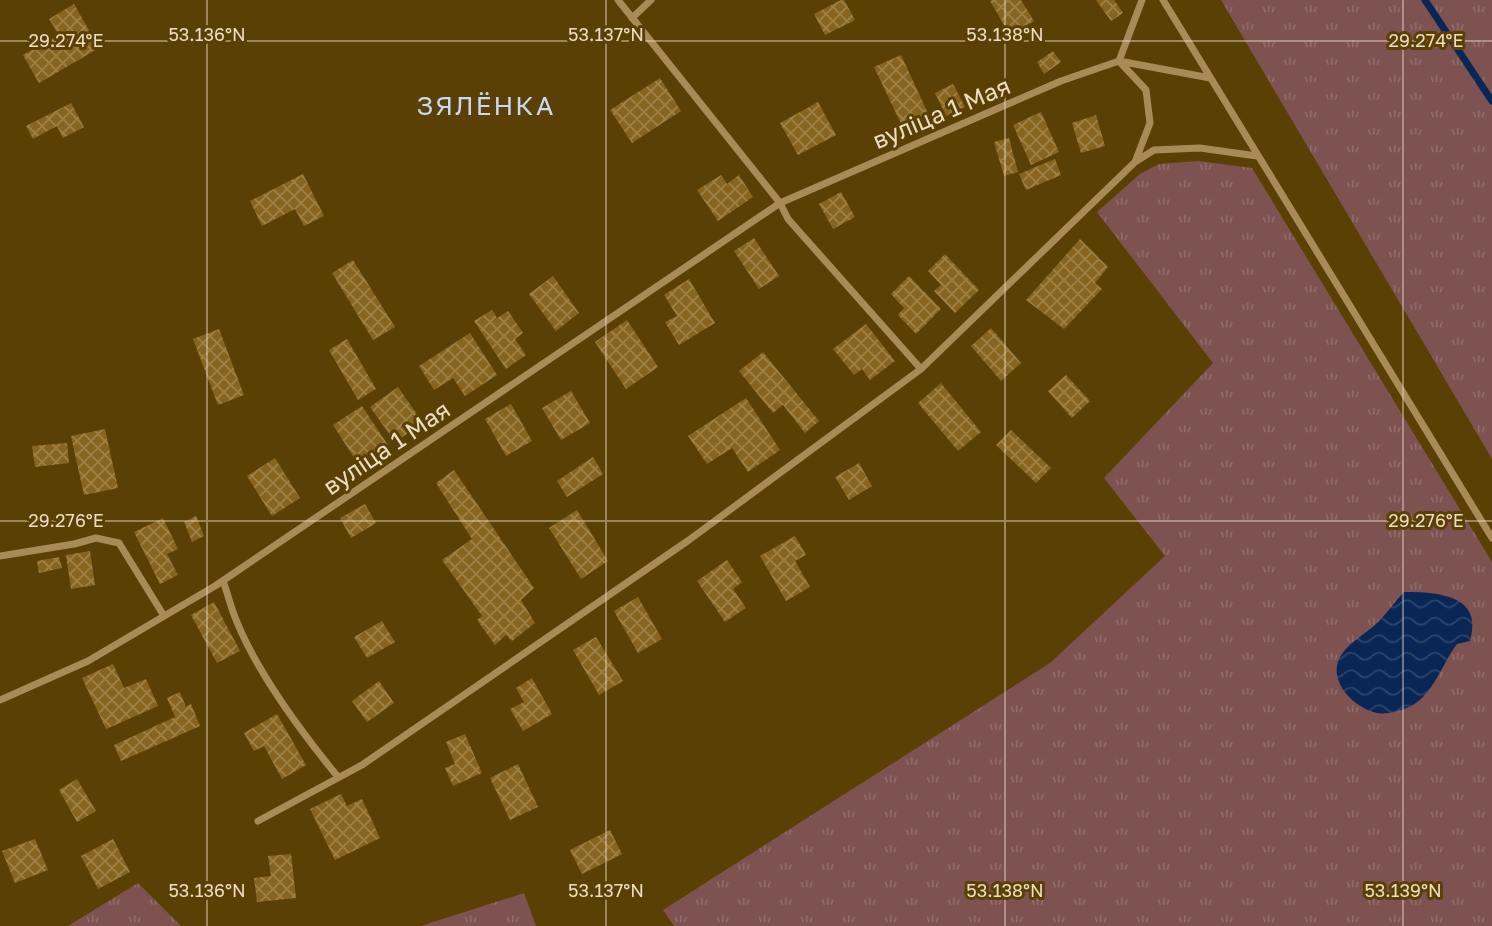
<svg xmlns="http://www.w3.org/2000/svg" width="1492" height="926" font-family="'Golos Text',sans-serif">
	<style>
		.grass { fill: url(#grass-tufts) }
		.water { fill: url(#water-waves) }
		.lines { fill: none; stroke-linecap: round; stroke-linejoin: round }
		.stream { stroke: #092656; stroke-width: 7 }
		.building { fill: url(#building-cross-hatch) }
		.street { stroke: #a98b58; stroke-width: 7 }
		.ticks { fill: none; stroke: #ecdcc2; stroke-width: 2; stroke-opacity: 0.45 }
		.labels { text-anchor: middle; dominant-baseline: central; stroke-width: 6; stroke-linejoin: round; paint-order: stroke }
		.street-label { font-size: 24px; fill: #ecdcc2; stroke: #5b4006 }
		.neighbourhood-label { font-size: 26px; letter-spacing: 2px; fill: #c8d9f3; stroke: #5b4006 }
		.ticks-label { font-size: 18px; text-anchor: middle; fill: #ecdcc2; stroke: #5b4006; stroke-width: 6; stroke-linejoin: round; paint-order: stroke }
	</style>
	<defs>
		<pattern id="grass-tufts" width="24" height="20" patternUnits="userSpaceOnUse" patternTransform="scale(1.75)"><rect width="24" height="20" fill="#7f5252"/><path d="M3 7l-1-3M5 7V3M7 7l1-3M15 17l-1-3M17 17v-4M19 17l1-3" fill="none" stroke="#916a69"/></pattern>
		<pattern id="water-waves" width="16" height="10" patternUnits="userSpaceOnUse" patternTransform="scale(1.75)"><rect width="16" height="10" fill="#092656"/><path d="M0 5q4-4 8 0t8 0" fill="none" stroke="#2d456d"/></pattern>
		<pattern id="building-cross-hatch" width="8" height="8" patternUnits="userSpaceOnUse" patternTransform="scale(1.75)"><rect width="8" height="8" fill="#876420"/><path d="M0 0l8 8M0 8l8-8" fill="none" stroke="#9e8149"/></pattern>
	</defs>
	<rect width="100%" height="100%" fill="#5b4006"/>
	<path class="grass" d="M1221 0H1492V459L1485 447Z
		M1198 161 1252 168 1492 562V926H674L663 910 1050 663 1165 556 1104 478 1213 363 1097 212 1140 174 1159 164Z
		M138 883 181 926H68Z
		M524 893 536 926H421Z"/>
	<path class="water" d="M1404 592C1438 592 1484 595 1470 641L1457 644C1442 664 1435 691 1413 705 1404 710 1388 715 1377 713 1354 708 1327 681 1340 657 1348 643 1364 635 1376 624 1386 615 1394 602 1404 592Z"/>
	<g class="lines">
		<path class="stream" d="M1425 0 1492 101"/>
	</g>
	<path class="building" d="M841 0H844L855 20 825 35 814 14Z
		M992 0H1021L1034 21 1010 35 990 1Z
		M1096 0H1114L1123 13 1111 21Z
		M74 4 99 48 39 83 23 55 59 35 49 19Z
		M1053 51 1061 62 1044 74 1037 62Z
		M901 55 932 122 906 134 874 67Z
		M660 78 681 111 632 143 610 110Z
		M953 84 965 107 946 116 935 93Z
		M818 102 836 135 798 155 780 123Z
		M71 103 84 127 63 138 57 126 33 139 26 126Z
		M1041 112 1059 152 1031 165 1013 125Z
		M1096 115 1105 146 1081 153 1072 123Z
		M1009 138 1018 172 1004 176 994 142Z
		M1055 159 1061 175 1026 190 1019 174Z
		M303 174 324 216 304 226 295 209 262 226 250 201Z
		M721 175 727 184 739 175 753 197 718 221 697 190Z
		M841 192 855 217 833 229 819 204Z
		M754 238 779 276 759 289 734 251Z
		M1080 239 1108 267 1095 283 1102 289 1064 329 1026 300Z
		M945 254 979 290 955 313 934 291 941 285 928 271Z
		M353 260 395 327 373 340 332 273Z
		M553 276 579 313 556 331 529 294Z
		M909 276 941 309 916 334 898 315 904 308 891 294Z
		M689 279 715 323 679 345 665 322 677 316 664 295Z
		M492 310 497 318 508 311 523 333 515 339 526 355 506 369 474 321Z
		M627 320 658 367 626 389 595 342Z
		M866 324 895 361 870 380 862 369 854 375 833 349Z
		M991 328 1021 363 1001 381 971 346Z
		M219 329 244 395 218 405 193 339Z
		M470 333 497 375 465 396 453 378 434 390 419 366Z
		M347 339 376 389 358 400 329 350Z
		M763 352 819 421 805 433 783 405 773 413 739 371Z
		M1066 375 1090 401 1072 418 1048 391Z
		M941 383 981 432 958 451 918 403Z
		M398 387 423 423 395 442 370 407Z
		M571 391 590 423 561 440 542 408Z
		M746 398 780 450 748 472 732 448 707 464 688 436Z
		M511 404 532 441 506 456 485 419Z
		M362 406 390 448 360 467 333 425Z
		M105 429 118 488 84 495 71 436Z
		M1011 430 1051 468 1036 483 996 445Z
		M67 443 69 463 35 467 32 446Z
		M593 457 603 474 567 497 557 481Z
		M275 458 300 498 272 516 247 476Z
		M859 463 872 486 849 500 835 477Z
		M454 470 534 588 521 600 535 623 512 641 506 635 495 645 477 620 482 616 442 560 472 539 436 483Z
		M365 504 376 523 351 538 340 518Z
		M577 510 608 561 581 579 549 528Z
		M196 516 204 536 192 542 184 522Z
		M163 518 178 549 167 554 178 575 160 584 134 532Z
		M795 536 806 555 795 561 810 587 786 601 760 556Z
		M90 551 95 585 71 589 66 555Z
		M59 557 62 568 39 573 37 561Z
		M727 560 742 582 733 589 746 608 725 622 697 581Z
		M638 597 662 639 638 653 614 611Z
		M214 602 240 651 217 663 191 615Z
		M382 621 395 642 367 658 354 637Z
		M596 637 623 681 599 695 573 650Z
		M113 664 124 688 146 679 158 706 106 729 82 678Z
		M532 678 552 714 523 731 510 709 524 702 516 688Z
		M379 681 394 703 367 722 352 701Z
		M180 692 186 707 191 704 200 726 121 761 114 745 175 717 167 698Z
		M277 714 306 765 282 779 264 746 254 751 244 733Z
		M465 734 482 773 453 786 445 768 455 764 446 742Z
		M518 764 538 807 510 820 490 778Z
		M77 779 96 811 77 822 59 790Z
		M341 794 347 806 362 799 380 838 335 860 310 809Z
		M610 830 622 854 582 874 570 850Z
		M35 839 48 870 15 883 2 851Z
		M113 839 130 872 98 889 81 856Z
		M291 854 296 898 257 902 254 878 271 876 268 856Z"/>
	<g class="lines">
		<path class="street" d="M618 0 780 203 788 219 921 369
			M1163 0 1492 538
			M632 18 651 0
			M1135 162 1150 123 1146 90 1119 61 1142 0
			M0 556 74 544 96 538 119 543 164 616
			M223 581C228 594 231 609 237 622 258 674 303 734 338 777
			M0 700 88 661 215 586 780 203 1061 81 1119 61 1210 78
			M258 821 362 765 689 540 921 369 1135 162 1154 150 1200 148 1257 156"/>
	</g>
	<path class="ticks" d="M207 0V926M606 0V926M1005 0V926M1403 0V926M0 41H1492M0 521H1492"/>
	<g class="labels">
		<g class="street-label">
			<text transform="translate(941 112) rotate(-23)">вуліца 1 Мая</text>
			<text transform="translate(386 447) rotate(-34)">вуліца 1 Мая</text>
		</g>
		<g class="neighbourhood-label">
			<text x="486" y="105">ЗЯЛЁНКА</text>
		</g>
	</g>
	<g class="ticks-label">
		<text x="207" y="41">53.136°N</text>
		<text x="606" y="41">53.137°N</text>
		<text x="1005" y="41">53.138°N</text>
		<text x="1426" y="47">29.274°E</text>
		<text x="66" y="47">29.274°E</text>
		<text x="1426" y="527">29.276°E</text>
		<text x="66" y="527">29.276°E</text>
		<text x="207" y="897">53.136°N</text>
		<text x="606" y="897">53.137°N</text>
		<text x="1005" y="897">53.138°N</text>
		<text x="1403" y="897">53.139°N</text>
	</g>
</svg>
